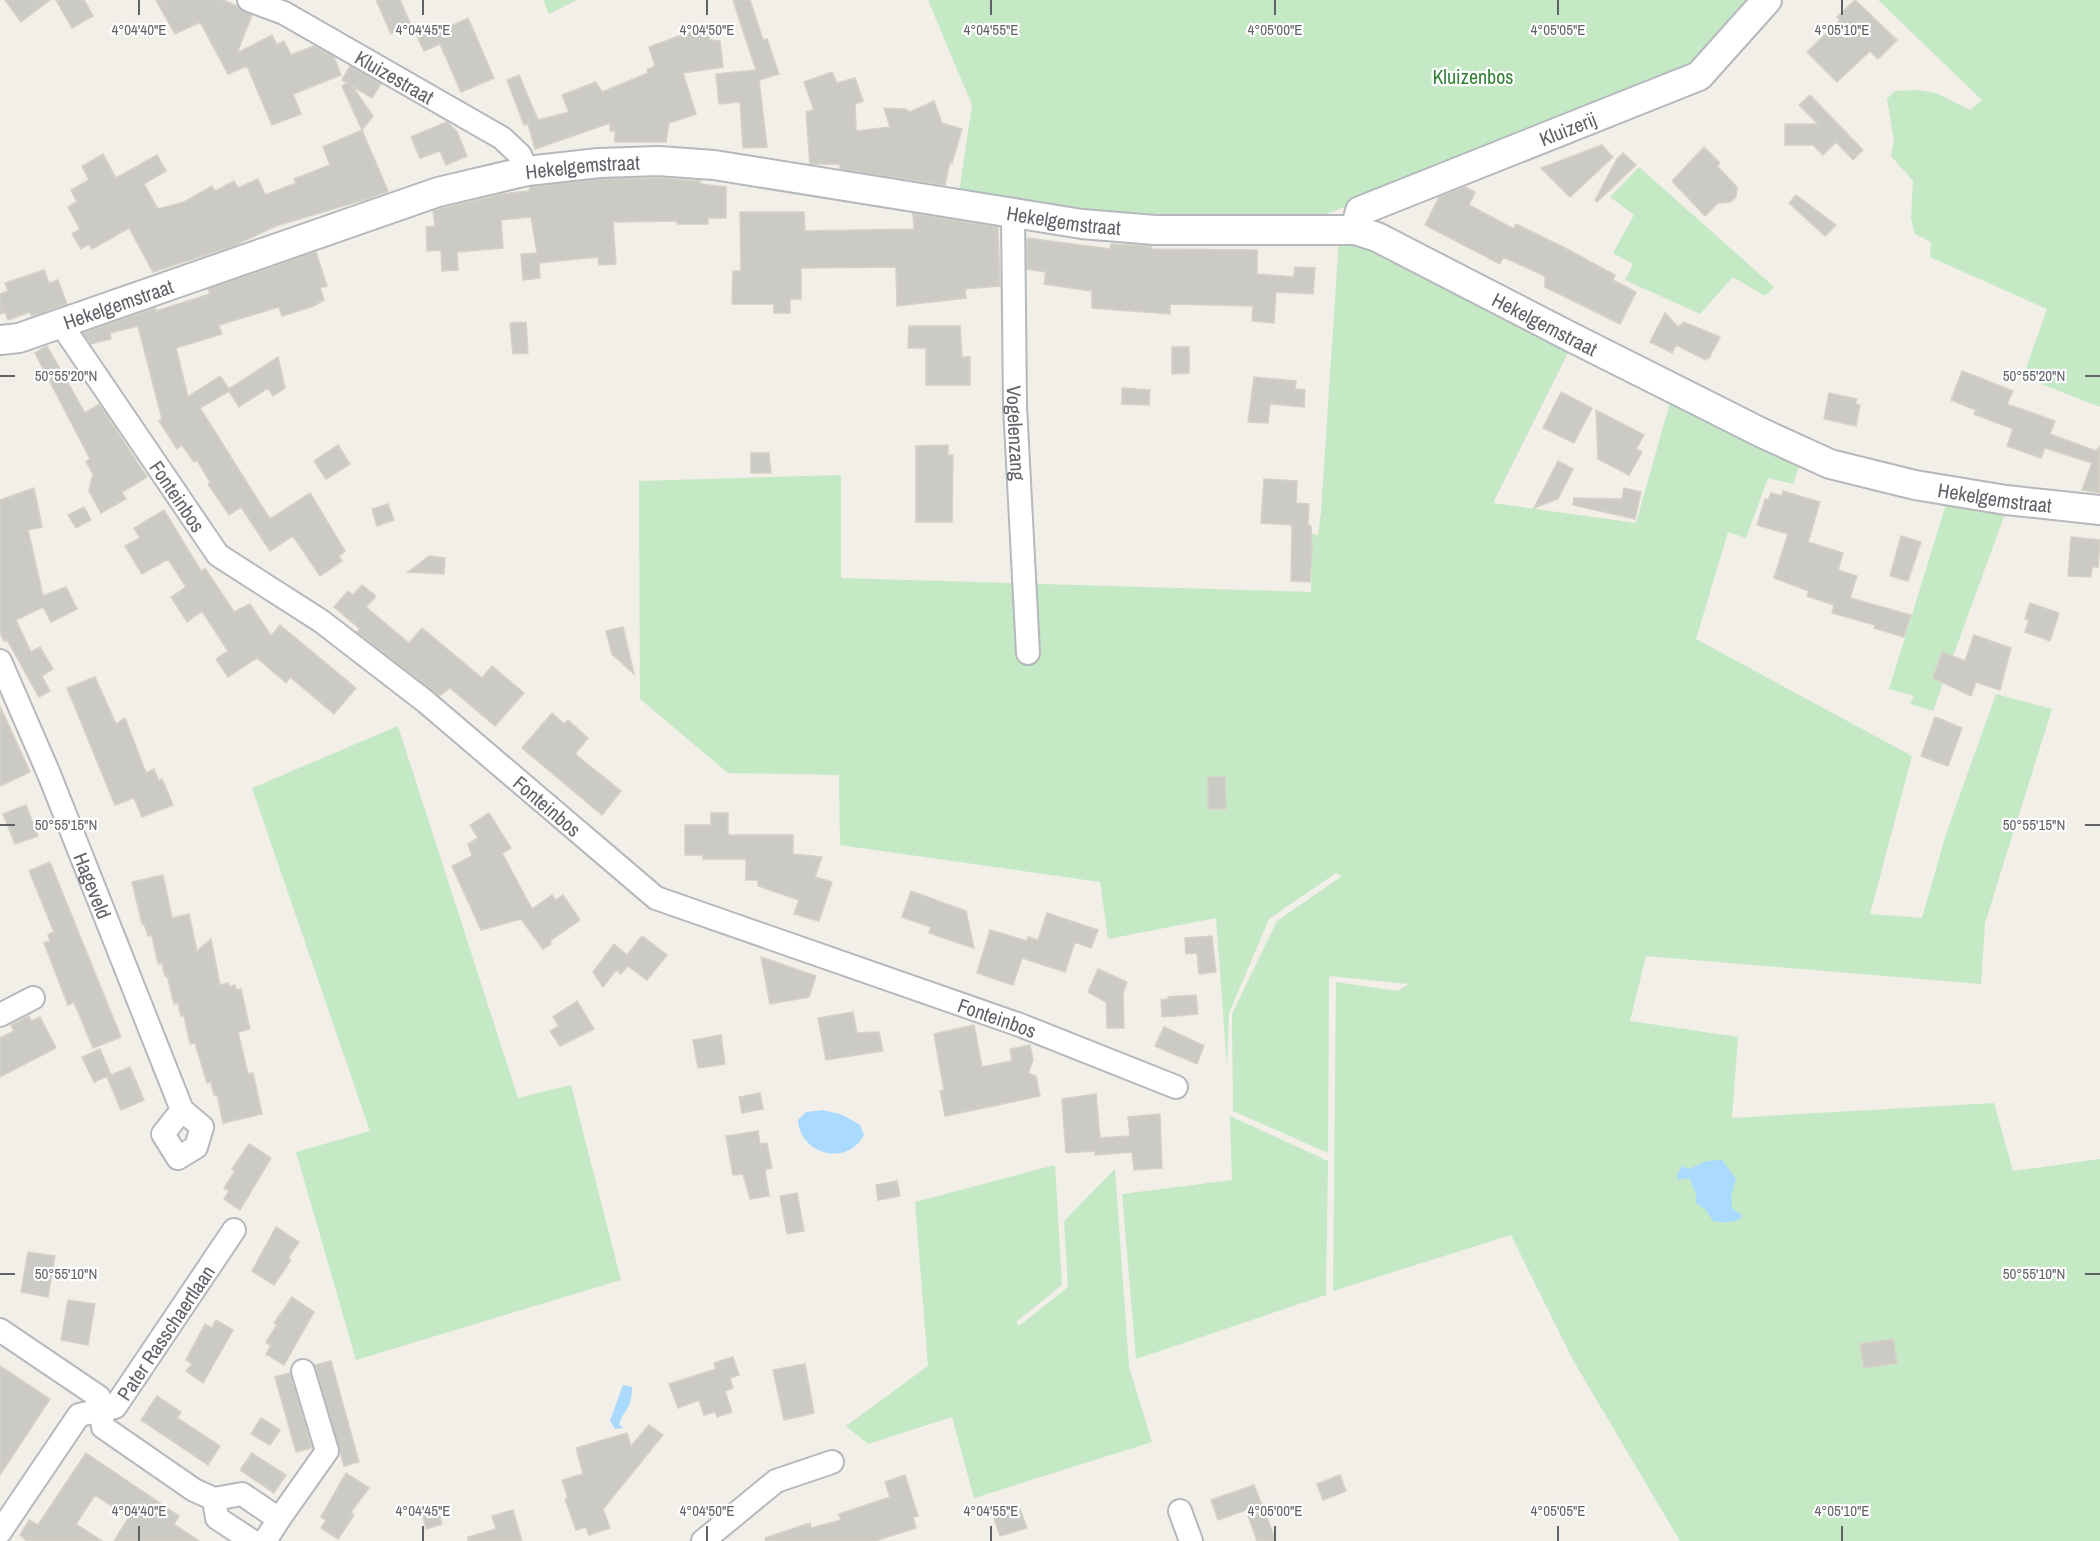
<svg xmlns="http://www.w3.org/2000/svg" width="2100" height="1541" font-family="'Archivo Narrow',sans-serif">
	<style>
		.green { fill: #c5e8c5 }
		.water { fill: #aadaff }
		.building { fill: #cccac5; stroke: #d6d1c6; stroke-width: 1.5 }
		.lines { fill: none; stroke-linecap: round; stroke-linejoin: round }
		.minor-casing { stroke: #b5b8bc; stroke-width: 26 }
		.tertiary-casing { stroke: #b5b8bc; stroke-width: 32 }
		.minor { stroke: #fff; stroke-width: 22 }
		.tertiary { stroke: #fff; stroke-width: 28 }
		.ticks { fill: none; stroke: #5f6368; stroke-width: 2 }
		.labels { text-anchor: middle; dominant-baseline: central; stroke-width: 4.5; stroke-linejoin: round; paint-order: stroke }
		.park-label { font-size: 20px; fill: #348238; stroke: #fff }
		.street-label { font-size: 20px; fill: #5f6368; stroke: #fff }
		.ticks-label { font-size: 15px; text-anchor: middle; fill: #5f6368; stroke: #fff; stroke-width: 4.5; stroke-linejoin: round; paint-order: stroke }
	</style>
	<rect width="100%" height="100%" fill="#f1efe8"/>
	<path class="green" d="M543 0H577L549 14Z
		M928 0H1759L1699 66 1327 214 1292 218 1124 217 959 193 972 105Z
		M1878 0H2100V407L2023 377 2047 309 1930 257 1931 242 1915 234 1911 219 1913 181 1891 156 1894 141 1887 99 1895 91 1918 90 1936 93 1970 110 1982 100Z
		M1639 167 1774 287 1765 296 1733 277 1700 314 1625 280 1633 264 1613 253 1634 215 1610 197Z
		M1339 238 1362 243 1571 347 1493 503 1636 523 1671 399 1801 461 1793 484 1768 478 1746 538 1728 532 1696 639 1912 756 1870 914 1922 918 1946 834 1996 694 2052 709 1985 923 1981 984 1646 956 1630 1021 1738 1037 1732 1118 1994 1103 2013 1171 2100 1159V1541H1680L1573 1360 1511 1235 1333 1291 1336 982 1398 991 1409 984 1329 976 1328 1153 1233 1111 1232 1014 1277 921 1342 876 1336 873 1269 919 1229 1013 1227 1066 1216 918 1108 939 1100 882 840 845 839 775 728 773 640 699 639 481 841 475V578L1311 592 1312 534 1318 535 1321 512Z
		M1947 501 2006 511 1933 711 1910 704 1914 696 1889 689Z
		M398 726 518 1098 571 1085 621 1280 356 1360 296 1152 370 1131 252 788Z
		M1230 1116 1328 1161 1326 1295 1136 1359 1122 1194 1232 1180Z
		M1055 1165 1062 1285 1016 1322 1019 1326 1068 1287 1064 1221 1115 1169 1129 1367 1152 1442 974 1498 952 1417 868 1444 846 1426 928 1366 915 1202Z"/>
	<path class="water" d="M823 1110 843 1115 860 1125 864 1135C848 1167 800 1155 798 1120L806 1112Z
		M1722 1160 1736 1179 1731 1196 1732 1208 1743 1216C1737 1223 1721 1223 1713 1221L1705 1209 1696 1203V1194L1689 1178 1678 1180 1677 1175 1682 1166 1689 1169 1706 1161Z
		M623 1385 632 1387C631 1411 626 1406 619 1424L623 1428 615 1429 610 1421Z"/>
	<path class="building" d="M5 0H50L21 22Z
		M56 0H84L93 16 72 28Z
		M156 0H223L237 6 252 15 237 53 272 35 277 45 284 41 291 55 314 46 334 57 341 75 293 94 301 114 272 125 247 66 228 74 200 22 175 34Z
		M376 0H400L411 25 391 34Z
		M733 0H750L763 40 767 39 779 74 759 80 767 147 743 148 740 102 719 104 716 74 756 70Z
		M1855 0 1897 40 1878 59 1870 51 1837 82 1807 52 1840 20 1837 17Z
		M468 18 494 78 461 92 440 44 424 51 417 36 437 28 438 32Z
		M706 26 710 40 720 41 723 67 683 73 696 114 669 123 666 142H615V131H610V123L535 149 528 124 524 125 507 80 519 75 538 120 569 112 562 95 596 82 602 92 648 73 647 70 655 66 649 47Z
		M350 66 381 84 372 98 352 86 373 116 362 130 342 86 347 83 342 80Z
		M832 72 837 83 855 78 863 101 855 104 856 131 890 127 884 108 905 109 910 112 934 101 942 123 962 129 952 163 950 161 945 185 840 169V164H810L806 112 814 110 804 82Z
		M1810 95 1863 150 1853 160 1836 142 1823 155 1813 145H1785V124H1818L1799 105Z
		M447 122 457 132 467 156 446 165 440 151 420 158 411 137Z
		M362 130 388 191 370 198 276 226 233 246 153 272 129 228 92 249 89 244 81 249 72 234 80 229 68 207 77 202 71 190 89 180 82 166 103 154 116 178 157 155 166 171 144 184 158 209 184 202 212 186 215 191 234 181 238 188 258 179 265 195 296 183 294 179 330 165 323 147Z
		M1602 145 1613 157 1570 197 1541 168Z
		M1704 147 1720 163 1717 166 1737 187 1736 197 1730 202 1718 203 1705 216 1672 181Z
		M1623 153 1636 165 1597 202 1595 200 1617 159Z
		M658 178 700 181V184L726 187V218H708V224H677V221L613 222 616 264 599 265 598 257 539 263 540 278 523 280 521 254 537 253 531 217 501 220 503 248 457 252 458 270 442 271 441 250 427 251 426 227 435 226 433 211 443 208 502 194 529 191 530 187 600 179Z
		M1465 187 1475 192 1469 205 1514 229 1516 224 1569 250 1615 275 1613 280 1636 292 1620 324 1545 287V276L1503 257 1500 264 1425 225 1439 197Z
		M1796 195 1836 225 1825 236 1789 203Z
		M740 212H804L805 231 914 229 913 214 998 227 1000 286 965 289 966 298 897 306 896 267 801 268V299H790V313H774V304H732L733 271H741Z
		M1027 238 1110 249 1111 244 1151 246V249L1257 250V274L1294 277 1295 267 1315 268 1313 294 1276 292 1274 323 1252 321 1253 306 1170 304V314L1092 308V291L1044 284 1046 272 1027 269Z
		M316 252 327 286 320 288 324 300 314 306 282 316 279 307 219 325 222 334 176 348 188 397 220 376 229 389 278 357 285 388 273 396 268 388 239 407 229 391 200 408 270 519 310 493 345 551 339 556 342 561 320 576 293 536 270 551 241 507 229 515 208 484 210 482 197 460 194 462 182 445 177 449 159 421 162 419 138 326 110 333 111 339 91 344 83 333 155 308 156 311 210 294 208 289Z
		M44 270 49 283 58 280 67 304 32 316 30 312 8 320 5 312 0 314V294L8 291 5 283Z
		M1665 313 1678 327 1684 322 1720 337 1709 358 1706 357V360L1676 345 1672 353 1650 342Z
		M526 322 528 353 513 354 510 323Z
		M909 326H960L962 357H970V385H926V348H908Z
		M47 346 85 413 99 404 147 477 122 492 126 499 101 513 89 491 93 474 86 462 90 459 35 353Z
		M1172 347H1189V373L1172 374Z
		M1962 371 2013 391 2007 404 2055 421 2050 434 2096 451 2100 446V493L2082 490 2092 463 2045 448 2041 458 2007 446 2013 429 1974 414 1976 410 1951 400Z
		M1254 377 1296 381 1295 389 1305 390 1304 407 1270 404 1268 423 1248 422Z
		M1122 388 1150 390 1149 405 1122 404Z
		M1561 392 1592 408 1574 443 1543 428Z
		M1829 393 1857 399 1855 404 1860 405 1856 426 1824 419Z
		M1596 410 1644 435 1636 449 1642 452 1629 475 1598 459Z
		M338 445 350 464 326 479 314 461Z
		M948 445V455H953L952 522H916V446Z
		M751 453H769L771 473H751Z
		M1558 461 1573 469 1558 499 1534 508Z
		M1264 479 1297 481 1296 503 1309 504 1308 525 1311 526 1312 549 1310 582 1291 581 1292 525 1261 523Z
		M34 488 42 527 28 530 43 596 66 587 77 609 51 622 43 607 16 620 31 652 40 647 53 669 42 676 50 691 39 697 7 640 4 641 0 633V500Z
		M1624 488 1641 492 1635 519 1573 505 1574 498 1622 499Z
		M1783 491 1820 502 1808 542 1843 553 1838 570 1857 576 1850 598 1911 615 1904 637 1874 628 1875 625 1832 613 1834 605 1807 596 1809 591 1774 578 1788 534 1757 525 1765 499 1768 500 1771 493 1782 496Z
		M388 504 394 520 377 526 372 509Z
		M84 507 91 520 76 528 68 515Z
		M164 510 201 571 205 568 234 612 250 604 271 636 280 625 356 688 334 714 290 677 286 683 257 658 228 677 216 659 228 651 202 611 187 622 171 597 186 587 168 559 142 574 125 546 140 538 134 528Z
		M1901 536 1921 542 1908 581 1890 576Z
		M2071 537 2100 540 2098 567H2092L2091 577 2068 576Z
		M429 556 445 558 444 574 408 572Z
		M362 585 376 596 366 607 409 643 422 628 482 678 492 666 524 693 495 726 450 688 439 696 357 632 360 629 334 607 348 591 353 595Z
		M2030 603 2059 613 2050 641 2025 632 2029 620 2025 619Z
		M623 627 634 674 612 654 606 631Z
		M1974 635 2011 648 2000 690 1976 682 1971 696 1933 678 1942 652 1965 661Z
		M95 677 116 724 125 718 146 773 154 769 159 781 162 779 173 805 142 817 134 798 115 805 67 688Z
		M0 706 30 772 0 786Z
		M552 713 564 724 568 720 588 738 575 754 621 791 602 815 522 748Z
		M1935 717 1962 728 1948 766 1921 756Z
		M1208 777H1225L1226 809H1208Z
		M26 805 38 836 15 844 3 814Z
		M489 813 511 848 502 853 532 909 552 895 556 900 563 895 580 920 550 941 551 944 543 949 521 919 481 930 452 866 472 856 468 844 478 838 470 825Z
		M711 813H728V835H793V854L822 857 815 877 832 882 819 921 794 914 799 900 758 886V880H746V859H703V855H685V825H711Z
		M50 862 121 1037 93 1048 74 1002 68 1005 44 943 50 941 48 934 54 932 29 871Z
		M163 875 172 918 189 914 197 951 211 939 220 985 228 983 229 987 235 985 236 990 241 989 250 1029 238 1032 248 1074 253 1073 262 1114 223 1123 217 1094 214 1095 211 1082 207 1083 195 1043 190 1044 184 1015 181 1016 178 1003 174 1004 167 975 165 976 162 963 158 964 152 935 148 936 144 924H142L132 882Z
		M911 891 966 911 974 948 929 933 931 927 902 917Z
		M1047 913 1098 930 1091 948 1075 942 1065 972 1022 958 1013 985 977 973 990 930 1027 941 1028 937 1038 940Z
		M642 936 667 955 647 980 628 966 621 974 616 970 603 987 593 972 614 944 627 955Z
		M1212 936 1216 972 1199 974 1197 953 1186 954 1185 938Z
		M761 957 816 976 809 997 770 1004Z
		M1098 969 1127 982 1123 993 1124 1028H1107L1106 1002 1088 992Z
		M1196 995 1198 1014 1162 1017 1161 1000 1168 999V997Z
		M577 1001 594 1029 560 1046 550 1031 559 1026 553 1017Z
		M853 1012 857 1033 879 1032 883 1051 826 1060 818 1018Z
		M29 1016 31 1021 40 1017 56 1048 0 1077V1038L14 1031 11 1025Z
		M974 1025 982 1067 1012 1061 1010 1049 1030 1045 1033 1060 1028 1073 1036 1076 1040 1096 945 1116 940 1091 944 1090 934 1034Z
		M1164 1027 1204 1046 1197 1064 1155 1046Z
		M721 1035 725 1064 698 1068 693 1040Z
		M100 1049 111 1075 130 1067 144 1100 121 1110 107 1077 110 1075 94 1082 82 1057Z
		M760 1093 763 1109 742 1113 739 1097Z
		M1096 1094 1100 1138 1130 1136 1128 1117 1160 1114 1162 1168 1134 1170 1132 1152 1095 1155V1151L1066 1153 1062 1099Z
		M758 1131 760 1144 767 1143 772 1168 765 1170 769 1196 750 1199 743 1174 733 1175 726 1136Z
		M249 1144 271 1158 240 1210 224 1199 229 1191 224 1188 235 1171 232 1169Z
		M897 1181 900 1196 878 1200 876 1185Z
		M797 1193 804 1231 787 1234 780 1196Z
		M276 1227 299 1242 288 1258 291 1260 274 1285 252 1271Z
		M28 1252 55 1256 48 1297 21 1292Z
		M292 1297 314 1312 284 1365 266 1354 271 1346 266 1342 277 1325 274 1323Z
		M68 1300 95 1304 88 1345 61 1340Z
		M216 1320 233 1330 203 1383 186 1371 192 1364 186 1360 205 1324 212 1328Z
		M1893 1339 1897 1363 1864 1368 1860 1344Z
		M733 1357 739 1375 730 1378 733 1388 725 1391 732 1412 717 1417 715 1412 704 1415 699 1400 678 1408 669 1384 716 1369 714 1363Z
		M331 1361 359 1462 344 1466 315 1365Z
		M805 1364 814 1413 784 1420 773 1370Z
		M0 1366 50 1399 0 1475Z
		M290 1373 312 1448 296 1452 275 1377Z
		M157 1396 181 1412 177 1418 220 1446 208 1465 141 1420Z
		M261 1418 280 1430 270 1445 251 1434Z
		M649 1425 663 1435 603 1509 610 1528 589 1535 586 1527 576 1530 565 1499 568 1498 562 1480 583 1474 576 1448 627 1433 631 1446Z
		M86 1453 179 1516 174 1524 199 1541H114L129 1517 95 1495 76 1524 102 1541H27L20 1535 29 1520 38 1525Z
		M252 1453 286 1475 274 1493 240 1470Z
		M346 1473 369 1488 351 1512 354 1515 338 1539 321 1528 326 1520 321 1517Z
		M905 1475 918 1516 913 1517 916 1528 875 1541H766L765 1538 810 1523 811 1528 841 1520 839 1514 890 1497 885 1482Z
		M1340 1475 1346 1491 1323 1500 1317 1484Z
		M1254 1485 1276 1541H1257L1246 1510 1218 1520 1211 1500Z
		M438 1509 442 1524 426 1529 422 1513Z
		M1020 1509 1027 1528 1000 1536 994 1518Z
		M513 1510 522 1541H468V1537L496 1529 492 1516Z"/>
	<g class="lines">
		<defs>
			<g id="minor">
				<path id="s1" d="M249 0 284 13 502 138 520 155 527 171"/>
				<path id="s2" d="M1013 214 1015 406 1028 653"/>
				<path id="s3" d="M61 324 218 555 321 621 426 702 656 898 1020 1025 1176 1087"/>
				<path id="s4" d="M0 661 49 774 182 1110 202 1127 196 1147 178 1158 163 1134 182 1110"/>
				<path d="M0 1015 33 998"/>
				<path d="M0 1330 99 1397 103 1427 194 1490 214 1499 242 1494 279 1519 265 1541"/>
				<path d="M214 1499 217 1518 252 1541"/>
				<path d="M1180 1511 1191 1541"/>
				<path d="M279 1519 327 1451 303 1371"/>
				<path id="s5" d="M0 1532 79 1415 115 1407 234 1230"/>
				<path d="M703 1541 776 1481 832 1462"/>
			</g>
			<g id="tertiary">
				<path id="s6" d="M1355 230 1360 211 1699 76 1767 0"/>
				<path id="s7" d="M0 340 19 338 438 192 527 171 599 163 658 161 714 165 1082 224 1155 230H1355L1377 237 1569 336 1762 433 1830 464 1915 485 2006 500 2100 510"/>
			</g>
		</defs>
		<use href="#minor" class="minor-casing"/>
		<use href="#tertiary" class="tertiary-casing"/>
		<use href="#minor" class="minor"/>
		<use href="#tertiary" class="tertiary"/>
	</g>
	<path class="ticks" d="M139 0V15M423 0V15M707 0V15M991 0V15M1275 0V15M1558 0V15M1842 0V15M0 376H15M2085 376H2100M0 825H15M2085 825H2100M0 1274H15M2085 1274H2100M139 1526V1541M423 1526V1541M707 1526V1541M991 1526V1541M1275 1526V1541M1558 1526V1541M1842 1526V1541"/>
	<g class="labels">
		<g class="park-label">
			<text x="1473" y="76">Kluizenbos</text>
		</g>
		<g class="street-label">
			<text stroke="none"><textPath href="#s1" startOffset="165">Kluizestraat</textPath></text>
			<text stroke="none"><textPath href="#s6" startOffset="243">Kluizerij</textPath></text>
			<text stroke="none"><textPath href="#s7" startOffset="610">Hekelgemstraat</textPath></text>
			<text stroke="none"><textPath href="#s7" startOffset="1096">Hekelgemstraat</textPath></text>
			<text stroke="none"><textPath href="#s7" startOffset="124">Hekelgemstraat</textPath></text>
			<text stroke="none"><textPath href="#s7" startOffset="1600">Hekelgemstraat</textPath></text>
			<text stroke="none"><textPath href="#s2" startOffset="219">Vogelenzang</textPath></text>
			<text stroke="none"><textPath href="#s3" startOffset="208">Fonteinbos</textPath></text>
			<text stroke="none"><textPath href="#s7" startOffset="2086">Hekelgemstraat</textPath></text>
			<text stroke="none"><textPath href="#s3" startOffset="694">Fonteinbos</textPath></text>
			<text stroke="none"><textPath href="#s4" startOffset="243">Hageveld</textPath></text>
			<text stroke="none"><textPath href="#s3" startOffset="1198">Fonteinbos</textPath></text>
			<text stroke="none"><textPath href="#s5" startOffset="268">Pater Rasschaertlaan</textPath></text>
		</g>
	</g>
	<g class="ticks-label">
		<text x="139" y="35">4°04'40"E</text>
		<text x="423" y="35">4°04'45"E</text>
		<text x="707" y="35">4°04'50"E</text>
		<text x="991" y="35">4°04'55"E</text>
		<text x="1275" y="35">4°05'00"E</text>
		<text x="1558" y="35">4°05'05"E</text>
		<text x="1842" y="35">4°05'10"E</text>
		<text x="66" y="381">50°55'20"N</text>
		<text x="2034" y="381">50°55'20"N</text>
		<text x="66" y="830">50°55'15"N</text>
		<text x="2034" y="830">50°55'15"N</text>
		<text x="66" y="1279">50°55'10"N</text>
		<text x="2034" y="1279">50°55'10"N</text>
		<text x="139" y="1516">4°04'40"E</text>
		<text x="423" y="1516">4°04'45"E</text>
		<text x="707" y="1516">4°04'50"E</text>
		<text x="991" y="1516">4°04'55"E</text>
		<text x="1275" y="1516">4°05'00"E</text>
		<text x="1558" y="1516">4°05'05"E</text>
		<text x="1842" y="1516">4°05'10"E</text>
	</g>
</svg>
